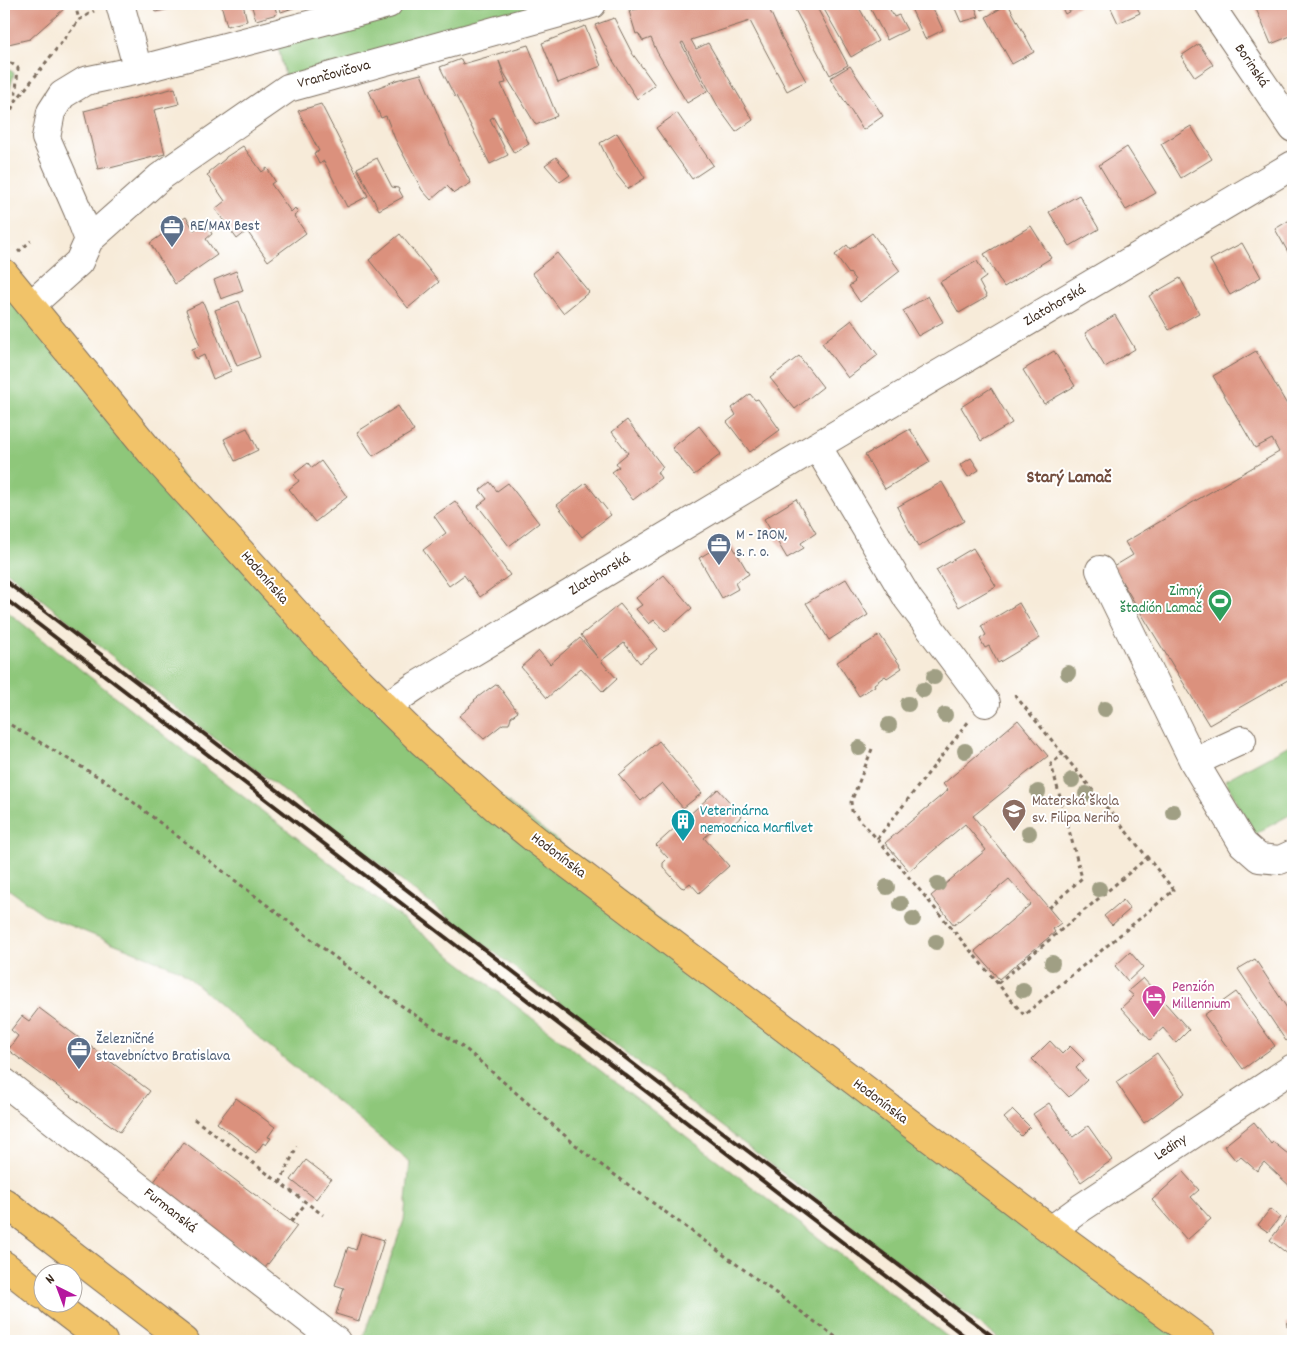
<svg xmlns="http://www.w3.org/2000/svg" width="1297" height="1345" font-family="Dekko,sans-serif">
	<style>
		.green { fill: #8ec77a; stroke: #64784c }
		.building { fill: #db917d }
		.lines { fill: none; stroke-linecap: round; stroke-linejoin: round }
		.minor-casing { stroke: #7d6e5f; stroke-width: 30 }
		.major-casing { stroke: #7d6e5f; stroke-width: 30 }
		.highway-casing { stroke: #7d6e5f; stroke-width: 30 }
		.path { stroke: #7d6e5f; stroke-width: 3; stroke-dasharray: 4 4; stroke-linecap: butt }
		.minor { stroke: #fff; stroke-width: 28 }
		.major { stroke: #f1c369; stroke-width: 28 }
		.highway { stroke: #f1c369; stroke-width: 28 }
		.rail { stroke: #3b2a1e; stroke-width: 4 }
		.tree { fill: #a09f84 }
		.labels { text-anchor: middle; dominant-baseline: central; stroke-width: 4; stroke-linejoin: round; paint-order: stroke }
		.street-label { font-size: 15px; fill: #3b2a1e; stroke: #fff }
		.service-label { font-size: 15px; fill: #4e5e75; stroke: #fff; text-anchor: start }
		.leisure-label { font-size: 15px; fill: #27864d; stroke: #fff; text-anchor: end }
		.education-label { font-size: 15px; fill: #785e54; stroke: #fff; text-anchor: start }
		.culture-label { font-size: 15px; fill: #0d838f; stroke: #fff; text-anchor: start }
		.hotel-label { font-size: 15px; fill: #b23c85; stroke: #fff; text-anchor: start }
		.quarter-label { font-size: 18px; font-weight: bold; fill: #734e3f; stroke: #fff }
	</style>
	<rect width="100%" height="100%" fill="#fff"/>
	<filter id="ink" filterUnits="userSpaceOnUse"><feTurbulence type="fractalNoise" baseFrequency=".02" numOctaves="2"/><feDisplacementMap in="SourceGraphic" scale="10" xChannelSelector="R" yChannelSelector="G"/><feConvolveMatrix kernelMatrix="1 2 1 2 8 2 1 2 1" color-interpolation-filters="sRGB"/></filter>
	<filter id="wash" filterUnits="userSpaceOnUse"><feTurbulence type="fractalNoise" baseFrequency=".0096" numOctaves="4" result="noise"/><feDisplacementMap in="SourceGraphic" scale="20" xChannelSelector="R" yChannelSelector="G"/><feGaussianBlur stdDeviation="1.12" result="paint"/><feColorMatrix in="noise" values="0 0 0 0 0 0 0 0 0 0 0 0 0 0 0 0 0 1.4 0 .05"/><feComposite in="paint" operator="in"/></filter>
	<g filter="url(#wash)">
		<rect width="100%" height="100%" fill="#f7ebd9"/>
		<path class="green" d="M388 4H592L288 88 275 35Z
			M4 66 14 73 5 107 4 108Z
			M4 273 385 707 1202 1341H1002L200 727 4 569Z
			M4 609 189 755 953 1341H362L404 1220 410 1162 240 1022 180 970 46 916 4 886Z
			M1293 743V813L1255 834 1225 780Z"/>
		<g id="blocks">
			<path class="building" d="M4 4H64L65 8 30 39 4 45Z
				M153 4H190V5L155 12Z
				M221 4H243L247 21 227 26Z
				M251 4H274L277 14 256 20Z
				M279 4H305L281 12Z
				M657 4H767L782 38 806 81 787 91 764 48 750 21 691 40 696 49 708 43 753 120 736 132 720 110 683 42 681 43 707 91 687 103 657 52 651 38 643 41 638 33 636 34 629 11Z
				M792 4H815L848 65 830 75Z
				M821 4H857L878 41 851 57Z
				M868 4H887L894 17 899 15 907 30 887 40Z
				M909 4H931L943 30 925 39Z
				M953 4H974L979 17 961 22Z
				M978 4H996L981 10Z
				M1008 4 1034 52 1012 64 986 17Z
				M1060 4H1082L1065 14Z
				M1105 4H1135L1140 13 1118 23 1109 4 1106 6Z
				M1254 4H1293V35L1271 44Z
				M614 18 632 53 655 85 637 99 612 59 595 25Z
				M585 26 601 66 558 83 542 43Z
				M1199 44 1213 65 1195 77 1181 56Z
				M528 45 557 116 536 125 504 73 499 61 506 83 501 84 529 144 514 153 493 117 490 119 508 155 490 164 456 96 455 97 440 67 461 59 463 64Z
				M850 66 883 116 863 130 830 78Z
				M421 74 450 144 471 183 454 193 447 186 431 200 422 190 395 139 386 116 381 118 369 91 397 80Z
				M175 88 179 104 154 110 165 154 110 168 109 167 98 169 84 111Z
				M321 104 368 196 347 207 324 161 319 164 314 153 319 151 298 111Z
				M677 113 713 165 692 179 656 128Z
				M1191 126 1212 159 1181 178 1161 144Z
				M617 133 645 178 628 189 613 170 600 143Z
				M243 146 262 172 267 168 275 181 271 184 291 212 295 208 298 213 294 216 306 233 268 261 247 231 237 239 215 209 225 201 207 175 210 173 209 172 225 159 226 157Z
				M1127 147 1156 193 1126 210 1099 165Z
				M556 157 570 175 560 182 545 165Z
				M377 158 392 187 398 188 403 197 379 210 357 168Z
				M1079 195 1099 229 1070 246 1049 212Z
				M186 217 194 230 206 223 212 234 206 239 217 255 175 284 150 243 163 234 162 232Z
				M1293 218V261L1275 229Z
				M1031 226 1051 258 1004 287 984 254Z
				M872 233 900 271 860 302 849 286 855 282 854 281 855 280 850 273 849 274 835 255 847 245 850 249Z
				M400 234 439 282 408 308 369 260Z
				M1242 243 1261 277 1230 295 1210 260Z
				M557 253 589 292 563 313 532 273Z
				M977 261 986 277 979 282 987 297 959 313 940 282Z
				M236 271 243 291 221 299 214 280Z
				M1180 278 1199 313 1169 330 1149 296Z
				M928 296 943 322 918 336 903 311Z
				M239 301 260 357 237 366 215 310Z
				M203 302 231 371 213 379 204 355 196 359 192 349 200 346 186 310Z
				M1115 315 1135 349 1105 367 1085 333Z
				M852 320 878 355 848 378 822 343Z
				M1054 351 1075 386 1044 404 1023 370Z
				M1256 351 1293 415V677L1209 725 1113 567 1133 555 1125 542 1279 452 1272 439 1255 448 1213 376Z
				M799 356 823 387 795 409 770 378Z
				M991 388 1012 423 981 441 961 407Z
				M750 394 755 400 758 399 780 430 750 452 727 422 736 415 732 408Z
				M398 406 414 431 373 456 357 432Z
				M627 420 663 467 657 472 661 478 633 500 612 472 619 467 616 463 628 453 612 432Z
				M699 426 721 454 694 475 672 448Z
				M247 428 258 450 235 461 224 439Z
				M910 429 930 462 885 489 865 455Z
				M971 458 979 470 968 477 960 465Z
				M321 461 347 497 315 522 289 489 299 481 294 474 308 463 312 468Z
				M490 482 497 491 508 483 539 523 509 546 478 506 487 499 480 490Z
				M942 482 964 521 918 547 897 507Z
				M586 483 611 515 582 537 557 505Z
				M796 499 816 533 801 543 804 548 787 558 764 519Z
				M455 501 510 575 480 597 464 575 449 586 423 550 446 533 434 516Z
				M729 540 749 574 735 583 738 589 722 598 699 558Z
				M973 548 996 586 959 607 936 570Z
				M664 575 692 608 665 632 654 620 649 624 636 609 642 605 636 598Z
				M846 579 868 615 829 640 806 603Z
				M1019 603 1040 638 998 663 989 646 985 648 980 639 986 635 981 626Z
				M620 604 657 649 640 663 624 643 601 661 617 679 603 692 581 668 547 698 521 667 539 651 550 664 580 638 598 658 581 635Z
				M880 635 902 668 887 678 885 676 874 684 875 686 859 696 837 662Z
				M497 684 518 712 511 717 509 724H503L484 739 459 716 470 707 469 706 475 701 474 700 490 688V689Z
				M1018 720 1048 756 973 816 1061 923 1053 929 1055 932 999 979 975 951 1031 904 1009 879 954 925 931 896 986 850 965 824 909 871 885 843 948 790 943 784Z
				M659 741 702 793 683 808 662 783 641 801 619 775Z
				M718 789 742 816 730 827 724 820 704 838 729 866 699 893 690 883 684 888 681 887 663 867V863L668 858 656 845Z
				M1123 900 1130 909 1112 925 1104 916Z
				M1130 952 1143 967 1128 981 1115 966Z
				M1255 959 1289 1011 1293 1007V1036L1286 1041 1238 969Z
				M1143 978 1189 1030 1176 1043 1163 1028 1150 1040 1121 1008 1134 996 1128 991Z
				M1236 992 1275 1046 1243 1069 1204 1015Z
				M39 1008 150 1091 120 1132 8 1050 18 1036 11 1030 22 1016 29 1021Z
				M1050 1041 1062 1054 1070 1046 1084 1060 1076 1068 1087 1080 1069 1097 1032 1059Z
				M1157 1053 1185 1093 1144 1123 1116 1082Z
				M236 1098 275 1127 268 1137 271 1138 266 1145 263 1143 256 1153 217 1123Z
				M1049 1103 1073 1137 1088 1126 1112 1160 1081 1182 1033 1114Z
				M1013 1110 1030 1127 1021 1136 1004 1118Z
				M1254 1122 1271 1144 1273 1142 1293 1158V1189L1264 1162 1257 1171 1241 1157 1236 1161 1224 1146Z
				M184 1142 297 1226 265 1268 153 1183Z
				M306 1160 331 1179 316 1199 291 1180Z
				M1183 1172 1199 1190 1191 1197 1211 1219 1187 1240 1152 1200Z
				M1270 1209 1280 1217 1268 1232 1258 1225Z
				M1290 1214 1293 1217V1258L1270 1240Z
				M361 1233 384 1240 359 1321 336 1314 344 1288 335 1285 348 1247 356 1250Z
				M1293 1318V1335L1286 1324Z"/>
		</g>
	</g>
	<g filter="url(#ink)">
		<use href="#blocks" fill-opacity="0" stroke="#7d6e5f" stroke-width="1"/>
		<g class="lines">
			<defs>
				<path id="minor" d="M120 4 138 70
					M1209 4 1293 128
					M89 240 78 211 46 138 51 112 62 95 85 81 138 70 388 4
					M31 305 79 262 89 240 160 177 288 88 592 4
					M817 446 908 599 986 703
					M1100 570 1194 762 1243 844 1259 858 1280 860 1293 854
					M385 707 416 686 817 446 1293 165
					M1194 762 1242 740
					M4 1082 336 1341
					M1051 1230 1081 1208 1293 1068"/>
				<path id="major" d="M4 273 153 455 344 666 421 741 495 807 536 840 1051 1230 1202 1341"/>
				<path id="highway" d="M4 1202 185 1341
					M4 1265 42 1295
					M52 1302 103 1341"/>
			</defs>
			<use href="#minor" class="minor-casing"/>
			<use href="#major" class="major-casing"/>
			<use href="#highway" class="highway-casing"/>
			<path class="path" d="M75 4 79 20
				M4 58 18 68 15 102 9 115
				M15 102 79 20 94 11
				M18 252 31 241
				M4 721 107 782 371 985 468 1051 585 1153 841 1341
				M872 749 851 802 852 811 877 839 1024 1015 1174 890 1014 694 1012 696
				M877 839 969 721
				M1049 908 1082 878 1051 764 1064 753
				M998 983 1148 857
				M194 1119 323 1215
				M280 1183 297 1146
				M291 1222 306 1203"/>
			<use href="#minor" class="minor"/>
			<use href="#major" class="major"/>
			<use href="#highway" class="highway"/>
			<path class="rail" d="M4 580 679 1099 999 1341
				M4 598 971 1341"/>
		</g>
		<g class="tree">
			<circle cx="1068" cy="673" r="8"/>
			<circle cx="934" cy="677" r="8"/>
			<circle cx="923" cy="690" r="8"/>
			<circle cx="908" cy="704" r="8"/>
			<circle cx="1105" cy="709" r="8"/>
			<circle cx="945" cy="715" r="8"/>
			<circle cx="889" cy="725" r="8"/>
			<circle cx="859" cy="748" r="8"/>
			<circle cx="965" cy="751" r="8"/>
			<circle cx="1072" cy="780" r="8"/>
			<circle cx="1038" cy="792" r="8"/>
			<circle cx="1086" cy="794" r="8"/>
			<circle cx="1173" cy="812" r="8"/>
			<circle cx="1029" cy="833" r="8"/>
			<circle cx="938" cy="884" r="8"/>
			<circle cx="887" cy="887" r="8"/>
			<circle cx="1099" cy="889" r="8"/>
			<circle cx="901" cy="904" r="8"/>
			<circle cx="913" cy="919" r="8"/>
			<circle cx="936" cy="942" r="8"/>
			<circle cx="1052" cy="963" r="8"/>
			<circle cx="1023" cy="990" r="8"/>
		</g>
	</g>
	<defs>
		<symbol id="office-pin" viewBox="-11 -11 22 30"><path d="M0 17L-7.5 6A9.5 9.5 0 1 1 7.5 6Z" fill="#5c6f8a" stroke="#fff"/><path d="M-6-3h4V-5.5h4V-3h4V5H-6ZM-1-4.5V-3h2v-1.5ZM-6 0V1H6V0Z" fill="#fff"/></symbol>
		<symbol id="stadium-pin" viewBox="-11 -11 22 30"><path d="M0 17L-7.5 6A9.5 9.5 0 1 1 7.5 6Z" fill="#2e9e5b" stroke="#fff"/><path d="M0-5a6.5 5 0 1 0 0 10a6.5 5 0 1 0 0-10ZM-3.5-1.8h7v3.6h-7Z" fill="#fff"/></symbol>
		<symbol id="school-pin" viewBox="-11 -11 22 30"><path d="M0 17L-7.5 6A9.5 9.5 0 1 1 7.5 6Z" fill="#8d6e63" stroke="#fff"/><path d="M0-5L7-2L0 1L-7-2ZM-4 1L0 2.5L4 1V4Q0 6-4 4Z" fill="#fff"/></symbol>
		<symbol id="building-pin" viewBox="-11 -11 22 30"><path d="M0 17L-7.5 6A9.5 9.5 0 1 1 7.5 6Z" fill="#0f9aa8" stroke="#fff"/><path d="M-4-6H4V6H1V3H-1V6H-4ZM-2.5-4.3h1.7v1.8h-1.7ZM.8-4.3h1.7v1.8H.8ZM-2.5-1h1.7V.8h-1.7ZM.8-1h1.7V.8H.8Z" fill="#fff"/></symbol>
		<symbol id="hotel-pin" viewBox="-11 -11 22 30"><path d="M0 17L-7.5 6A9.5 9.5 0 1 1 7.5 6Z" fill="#d1479c" stroke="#fff"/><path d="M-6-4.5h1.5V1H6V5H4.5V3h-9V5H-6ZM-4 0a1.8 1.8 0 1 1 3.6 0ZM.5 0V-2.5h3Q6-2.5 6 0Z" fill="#fff"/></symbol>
	</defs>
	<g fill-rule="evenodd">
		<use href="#office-pin" x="158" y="213" width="28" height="38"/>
		<use href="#office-pin" x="705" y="531" width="28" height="38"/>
		<use href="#stadium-pin" x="1206" y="587" width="28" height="38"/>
		<use href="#school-pin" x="1000" y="797" width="28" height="38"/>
		<use href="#building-pin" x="669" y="807" width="28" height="38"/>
		<use href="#hotel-pin" x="1140" y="983" width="28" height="38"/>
		<use href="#office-pin" x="65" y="1035" width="28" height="38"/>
	</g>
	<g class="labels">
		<g class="street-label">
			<text transform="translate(1251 66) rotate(56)">Borinská</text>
			<text transform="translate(334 75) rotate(-15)">Vrančovičova</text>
			<text transform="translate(1055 306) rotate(-30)">Zlatohorská</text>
			<text transform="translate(600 575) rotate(-31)">Zlatohorská</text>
			<text transform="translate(264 578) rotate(49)">Hodonínska</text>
			<text transform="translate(558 856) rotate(37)">Hodonínska</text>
			<text transform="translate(880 1102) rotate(37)">Hodonínska</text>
			<text transform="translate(1171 1148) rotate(-33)">Lediny</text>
			<text transform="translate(170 1211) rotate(38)">Furmanská</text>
		</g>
		<g class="service-label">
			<text x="190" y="227">RE/MAX Best</text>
			<text x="736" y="536">M - IRON,<tspan x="736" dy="17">s. r. o.</tspan></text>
			<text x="96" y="1040">Železničné<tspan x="96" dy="17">stavebníctvo Bratislava</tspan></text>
		</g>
		<g class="leisure-label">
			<text x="1202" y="592">Zimný<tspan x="1202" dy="17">štadión Lamač</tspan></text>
		</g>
		<g class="education-label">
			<text x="1032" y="802">Materská škola<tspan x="1032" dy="17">sv. Filipa Neriho</tspan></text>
		</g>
		<g class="culture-label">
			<text x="700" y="812">Veterinárna<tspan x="700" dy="17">nemocnica Marfilvet</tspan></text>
		</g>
		<g class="hotel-label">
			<text x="1172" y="988">Penzión<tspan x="1172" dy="17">Millennium</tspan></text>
		</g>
		<g class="quarter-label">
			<text x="1069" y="478">Starý Lamač</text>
		</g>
	</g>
	<rect width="1297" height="1345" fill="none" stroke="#fff" stroke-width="20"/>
	<g transform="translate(58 1288) rotate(318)"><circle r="24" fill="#ffffff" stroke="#b1aaa5"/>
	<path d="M0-4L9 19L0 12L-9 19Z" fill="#b5179e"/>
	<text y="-8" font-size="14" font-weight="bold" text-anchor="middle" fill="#3b2a1e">N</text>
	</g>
</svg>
